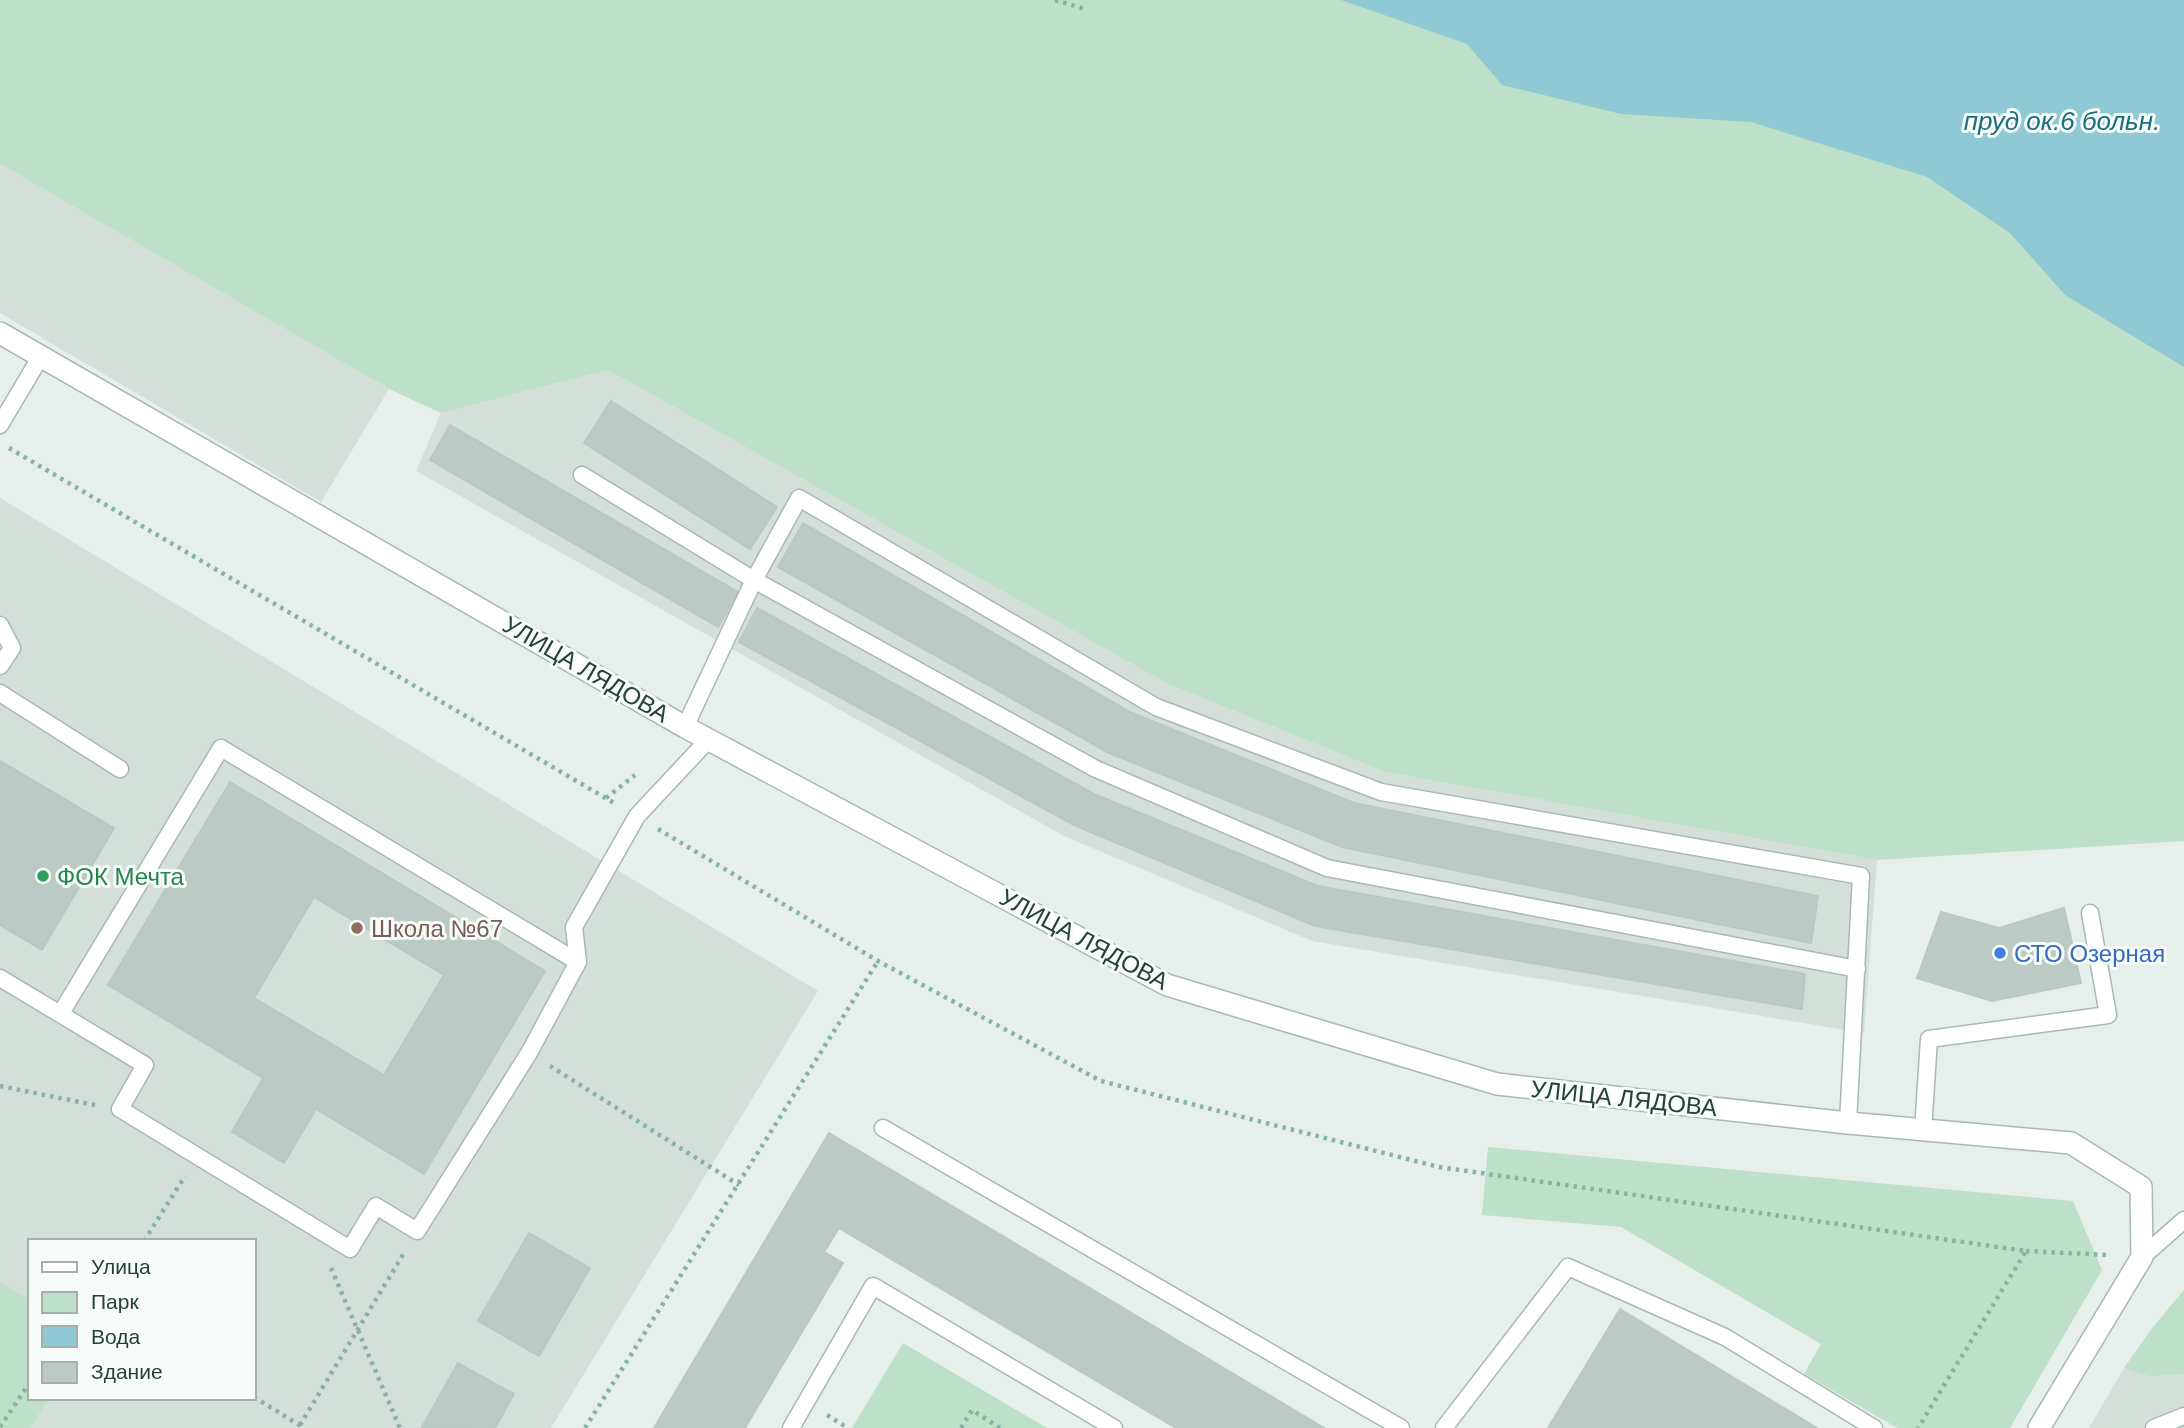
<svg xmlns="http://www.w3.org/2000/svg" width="2184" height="1428" font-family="Arial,sans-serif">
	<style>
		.built { fill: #d4dfda; fill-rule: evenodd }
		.green { fill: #bfe0c8 }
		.water { fill: #8ec9d4 }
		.building { fill: #bbcac4; stroke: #b8c9c2; stroke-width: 2; fill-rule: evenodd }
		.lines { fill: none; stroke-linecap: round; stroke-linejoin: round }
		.lane-casing { stroke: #a8b8b2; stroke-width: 19 }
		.street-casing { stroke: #a8b8b2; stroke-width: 24 }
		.path { stroke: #86b3a5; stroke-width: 4.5; stroke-dasharray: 3.5 5; stroke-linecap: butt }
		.lane { stroke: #fff; stroke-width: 16 }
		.street { stroke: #fff; stroke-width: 21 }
		.leisure-dot { fill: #2e9e5b; stroke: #f7fbf9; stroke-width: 2.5 }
		.education-dot { fill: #8d6e63; stroke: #f7fbf9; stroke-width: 2.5 }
		.shop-dot { fill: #3f7fe0; stroke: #f7fbf9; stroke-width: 2.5 }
		.labels { text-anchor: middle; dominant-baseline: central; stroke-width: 6; stroke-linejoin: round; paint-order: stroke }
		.street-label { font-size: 24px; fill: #24423a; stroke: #f7fbf9 }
		.leisure-label { font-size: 24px; fill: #27864d; stroke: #f7fbf9; text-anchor: start }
		.education-label { font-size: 24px; fill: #785e54; stroke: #f7fbf9; text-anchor: start }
		.shop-label { font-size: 24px; fill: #366cbe; stroke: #f7fbf9; text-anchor: start }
		.water-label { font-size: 26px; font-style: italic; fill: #1c6f80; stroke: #f7fbf9 }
	</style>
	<rect width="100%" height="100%" fill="#e6efeb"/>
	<path class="built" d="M0 164 389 389 321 502 0 313Z
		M608 370 1168 684 1385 772 1877 860 1864 1033 1312 941 1064 836 416 471 441 413Z
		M0 498 818 991 551 1428H0ZM30 1241H254V1398H30Z
		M2184 1290V1428H2089L2124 1368 2153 1327Z"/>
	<path class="green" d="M0 0H2184V841L1877 860 1385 772 1168 684 608 370 441 413 389 389 0 164Z
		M1488 1147 2073 1201 2102 1270 2010 1428H1897L1804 1374 1821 1344 1621 1227 1482 1215Z
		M0 1282 30 1300V1398H49L30 1428H0Z
		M2184 1290V1374L2150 1376 2124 1368 2153 1327Z
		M903 1343 1047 1428H852Z"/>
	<path class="water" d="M1341 0H2184V367L2065 295 2010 233 1927 177 1751 122 1621 114 1502 85 1467 44Z"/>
	<path class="building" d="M611 401 777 507 750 549 584 443Z
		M450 425 738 592 718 627 430 460Z
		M803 523 1130 712 1354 803 1818 896 1811 943 1342 847 1109 753 778 567Z
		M757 608 1094 794 1318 886 1805 974 1802 1009 1315 926 1074 825 739 642Z
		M0 761 114 828 42 950 0 925Z
		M230 782 545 971 424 1174 316 1109 284 1163 232 1132 263 1078 108 985ZM314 897 444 975 384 1075 254 998Z
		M2064 908 2081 983 1992 1001 1917 978 1941 912 1999 928Z
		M829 1133 1063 1272 1324 1428H1176L839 1228 824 1252 843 1263 745 1428H654Z
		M529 1233 590 1268 539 1356 478 1321Z
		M1620 1309 1817 1428H1548Z
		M458 1363 514 1394 495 1428 422 1427Z"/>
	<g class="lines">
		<defs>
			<path id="lane" d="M0 425 41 356
				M582 475 754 580 1096 769 1327 868 1857 969
				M0 625 12 648 0 666
				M0 693 120 769
				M685 727 754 580 799 498 1156 707 1381 792 1861 876 1848 1123
				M578 962 574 927 637 816 709 739
				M0 978 145 1065 120 1109 350 1249 376 1206 417 1231 529 1053 578 962 221 748 61 1013
				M883 1128 1401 1428
				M1923 1130 1929 1039 2108 1015 2090 913
				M2142 1257 2184 1220
				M791 1428 873 1286 1114 1428
				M1444 1428 1568 1267 1725 1337 1874 1428
				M2154 1428 2184 1416"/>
			<path id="street" d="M0 333 685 727 1167 985 1497 1084 1848 1123 2071 1143 2141 1187 2142 1257 2039 1428"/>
		</defs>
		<use href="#lane" class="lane-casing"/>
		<use href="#street" class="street-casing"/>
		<path class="path" d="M1055 0 1085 9
			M9 448 614 803
			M606 798 635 775
			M658 829 878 961 1101 1081 1439 1167 2026 1251 1918 1428
			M550 1066 739 1185
			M0 1086 95 1105
			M144 1241 185 1176
			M2026 1251 2109 1255
			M331 1268 400 1428
			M254 1397 304 1428
			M827 1415 848 1428
			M300 1425 404 1253
			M0 1427 30 1382
			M585 1428 878 961
			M961 1428 972 1410 1000 1428"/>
		<use href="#lane" class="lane"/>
		<use href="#street" class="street"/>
	</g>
	<circle class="leisure-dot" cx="43" cy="876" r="7"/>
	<circle class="education-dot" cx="357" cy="928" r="7"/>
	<circle class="shop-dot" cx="2000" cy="953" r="7"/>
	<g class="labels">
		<g class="street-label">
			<text transform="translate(586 669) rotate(30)">УЛИЦА ЛЯДОВА</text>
			<text transform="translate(1084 939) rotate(28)">УЛИЦА ЛЯДОВА</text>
			<text transform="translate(1624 1098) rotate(6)">УЛИЦА ЛЯДОВА</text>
		</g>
		<g class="leisure-label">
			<text x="57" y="876">ФОК Мечта</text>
		</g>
		<g class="education-label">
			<text x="371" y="928">Школа №67</text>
		</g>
		<g class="shop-label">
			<text x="2014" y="953">СТО Озерная</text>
		</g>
		<g class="water-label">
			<text x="2062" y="121">пруд ок.6 больн.</text>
		</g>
	</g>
	<rect x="28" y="1239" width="228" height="161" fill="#f7fbf9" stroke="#a3b1ad" stroke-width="2"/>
	<rect x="42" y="1262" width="35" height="10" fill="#ffffff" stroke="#a3b1ad" stroke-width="2"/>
	<text x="91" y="1274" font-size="21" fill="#24423a">Улица</text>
	<rect x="42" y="1292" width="35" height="21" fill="#bfe0c8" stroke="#a3b1ad" stroke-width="2"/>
	<text x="91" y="1309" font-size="21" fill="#24423a">Парк</text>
	<rect x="42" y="1326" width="35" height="21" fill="#8ec9d4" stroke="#a3b1ad" stroke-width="2"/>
	<text x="91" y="1344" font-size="21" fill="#24423a">Вода</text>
	<rect x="42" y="1362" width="35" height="21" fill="#bbcac4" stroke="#a3b1ad" stroke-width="2"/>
	<text x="91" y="1379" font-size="21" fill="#24423a">Здание</text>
</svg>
